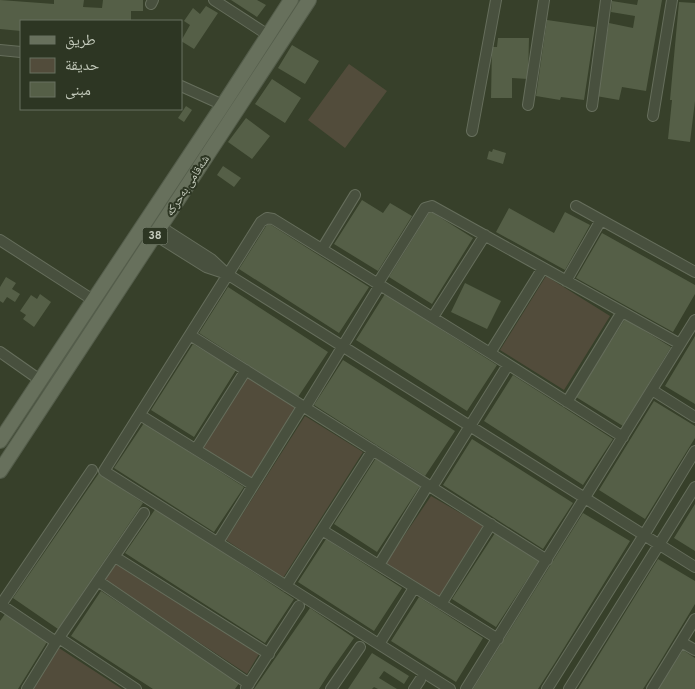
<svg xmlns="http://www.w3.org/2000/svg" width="695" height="689" font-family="Overpass,'Noto Naskh Arabic',sans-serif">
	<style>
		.green { fill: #524c3b }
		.building { fill: #555f47 }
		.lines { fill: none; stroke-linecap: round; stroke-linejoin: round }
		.minor-casing { stroke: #666e5c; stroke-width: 12 }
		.major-casing { stroke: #545d4b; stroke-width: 16 }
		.minor { stroke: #48503e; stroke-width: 10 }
		.major { stroke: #67705c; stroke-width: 14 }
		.labels { text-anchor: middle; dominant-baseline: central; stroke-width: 4; stroke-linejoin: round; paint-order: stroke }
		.shield { fill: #2d3623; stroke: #969e8d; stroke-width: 1 }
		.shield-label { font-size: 11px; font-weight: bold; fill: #c3cabb }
		.street-label { font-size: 12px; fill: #c3cabb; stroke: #2d3623 }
	</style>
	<rect width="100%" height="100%" fill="#37402a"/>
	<path class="green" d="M349 64 387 91 345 148 308 120Z
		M546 276 610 316 564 390 500 350Z
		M247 377 296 407 251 478 202 448Z
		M305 416 363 452 283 578 226 540Z
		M431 496 483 526 439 597 385 564Z
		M115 560 259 654 247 674 103 579Z
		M59 648 122 689H32Z"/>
	<path class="building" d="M0 0 54 4V0H84L83 7 102 8 103 0H143V11H131V21H21V31L0 29Z
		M231 0H257L266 5 257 17Z
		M638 0H662L646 91 622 87 619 100 596 96 609 23 633 28 635 16 611 12 612 1 637 5Z
		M679 2 695 3V101L690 142 668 139 672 100H670Z
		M206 6 218 13 194 49 181 41 190 25 184 21 193 8 200 14Z
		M547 20 595 27 584 100 561 97 560 100 536 96Z
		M498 38H529L528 79 512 78V98H491L492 47H497Z
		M292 45 319 61 305 84 278 68Z
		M272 79 301 98 285 123 255 104Z
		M186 106 192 110 184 122 178 118Z
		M246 118 270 136 252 159 228 142Z
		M493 149 506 153 503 164 487 159 489 151 492 152Z
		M223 166 241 178 234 187 217 175Z
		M362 200 383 213 390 203 412 216 378 271 334 244Z
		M509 208 554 233 565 212 590 225 565 270 496 232Z
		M430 211 473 238 432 304 389 277Z
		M268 223 369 287 339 333 239 269Z
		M602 233 695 285V294L673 332 576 278Z
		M6 277 16 283 12 289 20 294 15 302 7 297 3 303 0 301V287Z
		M465 283 501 301 487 329 451 312Z
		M228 287 328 352 298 397 199 333Z
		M40 294 51 302 34 327 23 319 26 315 20 311 31 295 37 299Z
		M385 294 497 365 467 411 356 340Z
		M625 319 671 347 623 426 576 397Z
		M695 336V404L665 386Z
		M193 344 236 370 194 437 151 410Z
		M343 360 455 431 425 476 314 405Z
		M513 375 613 439 583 485 484 421Z
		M654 401 695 426V438L645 519 599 490Z
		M144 423 244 487 214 532 114 468Z
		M472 439 573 503 543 549 443 485Z
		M376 458 420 486 377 552 334 524Z
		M99 473 143 503 58 629 13 598Z
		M695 504V551L674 538Z
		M156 508 294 599 265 643 125 553Z
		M583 513 630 541 556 661 538 689H473Z
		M495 533 539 561 496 627 452 599Z
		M326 539 402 588 374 631 298 582Z
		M658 559 695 581V604L654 672 643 689H578Z
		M101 591 240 682 235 689H153L71 636Z
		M419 597 483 638 456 682 391 641Z
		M310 608 354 638 330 672 319 689H254Z
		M5 614 47 642 18 689H0V621Z
		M683 650 695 658V689H658Z
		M372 653 409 676 404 684 384 671 379 678 397 689H378L374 687 372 689H348Z"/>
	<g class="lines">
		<defs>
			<path id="minor" d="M214 0 268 35
				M151 4 153 0
				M0 50 21 52
				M181 86 223 105
				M528 105 544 0
				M592 106 606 0
				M653 116 672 0
				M472 131 496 0
				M576 206 695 272
				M161 227 211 259 227 274
				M155 235 206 267 227 274 695 567
				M0 240 93 300
				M322 249 355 195
				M566 281 601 220
				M378 283 425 208 432 206 680 344
				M433 317 485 235
				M190 335 547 560
				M0 352 40 380
				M490 353 543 268
				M652 390 695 417
				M567 402 622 312
				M305 408 380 285
				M140 415 253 485
				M196 449 246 370
				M432 487 508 365
				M322 530 498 639
				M218 542 302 407
				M115 557 269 654
				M379 565 428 485
				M98 581 249 684
				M286 586 373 450
				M441 604 491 524
				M1 605 56 642
				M0 606 92 470
				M59 638 136 689
				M681 642 695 650
				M379 644 414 588
				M246 688 299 606
				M27 689 56 642 144 513
				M331 689 360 647
				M414 689 420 680
				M450 689 104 471 261 222 267 218 273 219 490 353 623 437
				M466 689 695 320
				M547 689 644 535 695 451
				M569 689 695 487
				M652 689 695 619"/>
			<path id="major" d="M0 441 223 105 291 0
				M0 471 309 0"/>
		</defs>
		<use href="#minor" class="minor-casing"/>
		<use href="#major" class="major-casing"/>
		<use href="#minor" class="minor"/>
		<use href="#major" class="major"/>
	</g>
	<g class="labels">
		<rect class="shield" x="142.5" y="227.5" width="25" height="17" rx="4"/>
		<g class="shield-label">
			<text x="155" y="236">38</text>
		</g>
		<g class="street-label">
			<text transform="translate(188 186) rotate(-57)">شەقامی بەحرکە</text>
		</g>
	</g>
	<rect x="20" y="20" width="162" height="90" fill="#2d3623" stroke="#697160"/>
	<rect x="30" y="36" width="25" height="8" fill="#67705c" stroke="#697160"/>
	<text x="65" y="45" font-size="15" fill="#c3cabb">طريق</text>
	<rect x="30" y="58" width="25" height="15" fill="#524c3b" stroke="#697160"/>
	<text x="65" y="70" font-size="15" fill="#c3cabb">حديقة</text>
	<rect x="30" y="82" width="25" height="15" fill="#555f47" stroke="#697160"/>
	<text x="65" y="95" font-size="15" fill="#c3cabb">مبنى</text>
</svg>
